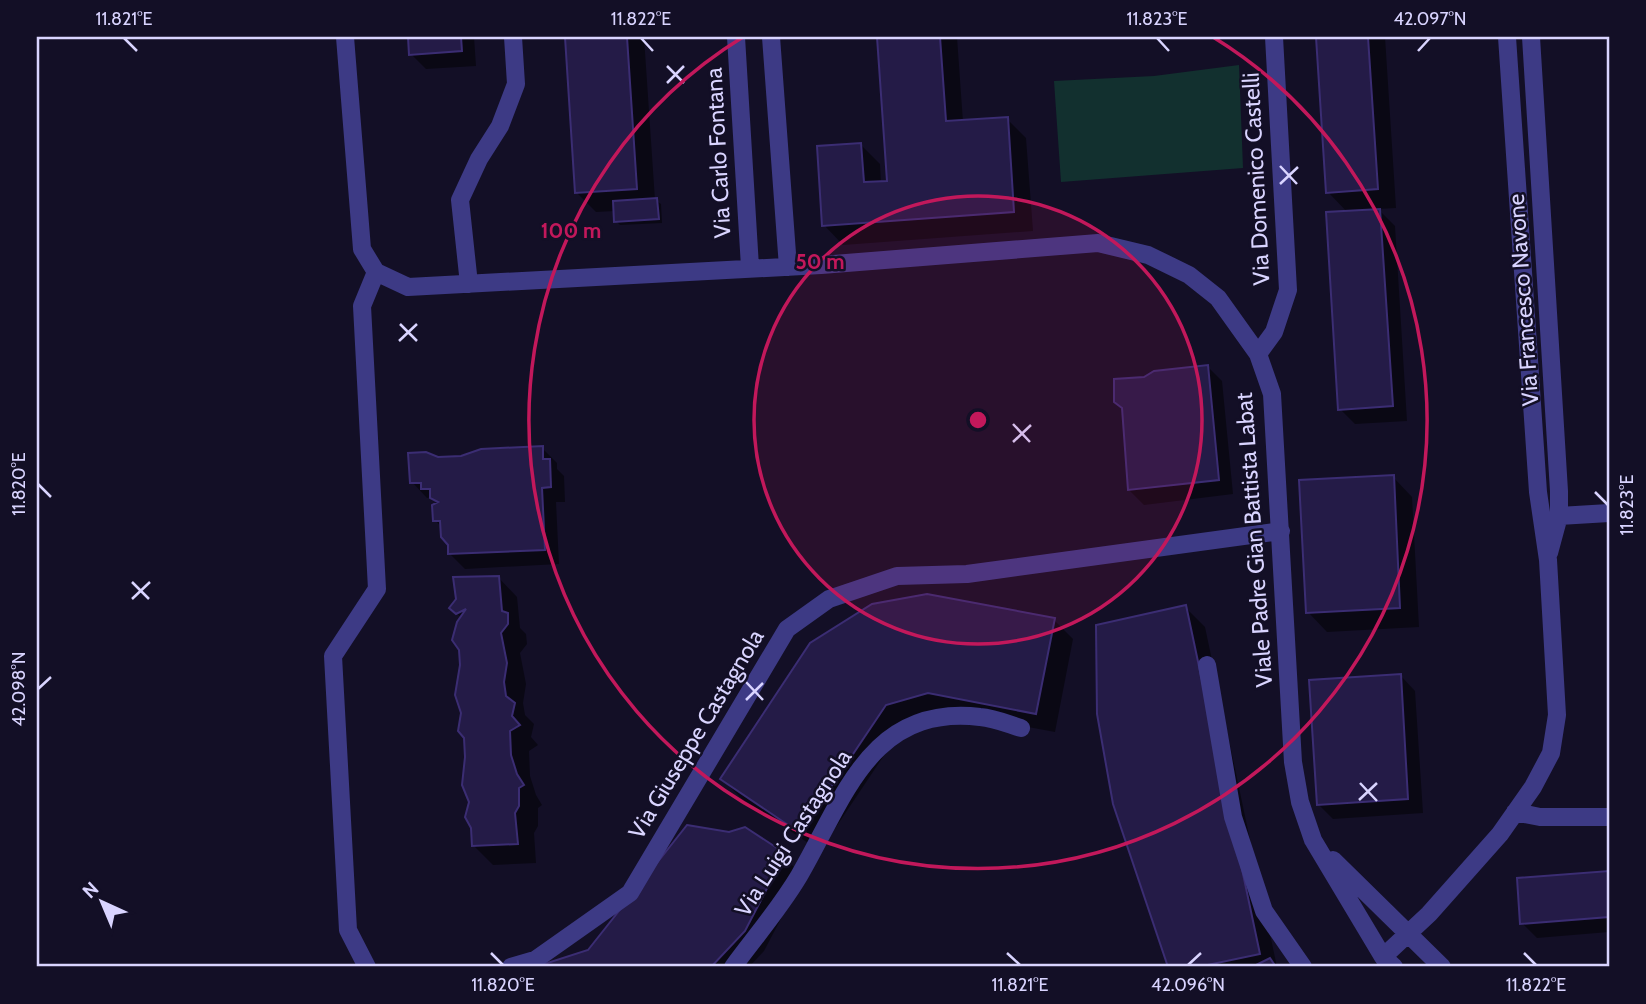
<svg xmlns="http://www.w3.org/2000/svg" width="1646" height="1004" font-family="Cabin,sans-serif">
	<style>
		.green { fill: #12302f }
		.shadow { fill: #0007 }
		.building { fill: #241b47; stroke: #3b2d73; stroke-width: 2 }
		.lines { fill: none; stroke-linecap: round; stroke-linejoin: round }
		.minor { stroke: #3d3a85; stroke-width: 18 }
		.ticks { fill: none; stroke: #d9d4ff; stroke-width: 2.5 }
		.ring { fill: none; stroke: #c2185b; stroke-width: 3.5 }
		.labels { text-anchor: middle; dominant-baseline: central; stroke-width: 5; stroke-linejoin: round; paint-order: stroke }
		.street-label { font-size: 23px; fill: #d9d4ff; stroke: #130f26 }
		.centre { fill: #c2185b; stroke: #130f26; stroke-width: 3.5 }
		.ring-label { font-size: 21px; text-anchor: middle; font-weight: bold; fill: #c2185b; stroke: #130f26; stroke-width: 5; stroke-linejoin: round; paint-order: stroke }
		.neatline { fill: none; stroke: #d9d4ff; stroke-width: 2.5 }
		.ticks-label { font-size: 18px; text-anchor: middle; fill: #d9d4ff }
	</style>
	<rect width="100%" height="100%" fill="#130f26"/>
	<path class="green" d="M1239 65 1243 168 1061 182 1054 81 1154 76Z"/>
	<path class="shadow" d="M410 37H474L476 66 426 69 411 54Z
		M567 37H644L655 200 661 204 662 223 620 225 616 221 615 211 596 212 577 193Z
		M879 37H957L963 122 1007 119 1026 138 1033 231 843 245 824 225 860 144 880 164 881 183 889 182Z
		M1318 37H1385L1396 208 1378 209 1395 226 1407 421 1355 424 1340 409 1348 213 1328 192Z
		M1207 366 1222 381 1233 494 1144 505 1129 490 1124 409 1145 379Z
		M542 448 557 463V469L564 476 565 502H556L559 564 465 569 450 554 449 545 442 528 435 520 439 504 432 497 427 498 412 482 438 459Z
		M1393 477 1412 497 1419 627 1327 632 1308 612Z
		M498 577 517 597 520 628 526 634 527 644 520 653 526 684 523 703 525 715 534 724 531 737 538 745 529 751 530 776 536 795 542 805 538 808V826L534 833 536 863 493 865 473 845 463 713 462 618 451 608Z
		M1185 607 1205 627 1277 967H1170L1115 804Z
		M1054 620 1073 639 1055 732 949 712 905 724 820 851 741 798 722 779Z
		M1400 675 1415 691 1423 813 1333 819 1318 804Z
		M776 849 796 869 795 892 764 951 749 967H541L589 952Z
		M1609 873V932L1537 938 1522 923 1519 879Z"/>
	<path class="building" d="M408 37H461L462 51 409 55Z
		M565 37H627L637 189 575 193Z
		M877 37H940L946 121 1008 117 1014 212 822 226 817 146 861 143 864 182 887 181Z
		M1316 37H1368L1378 189 1326 193Z
		M657 198 659 219 614 222 613 201Z
		M1380 209 1393 406 1338 410 1326 212Z
		M1208 365 1219 480 1128 490 1122 408 1114 402V379L1144 377 1154 371Z
		M543 446V459H550L551 487 542 488 545 550 448 554V545L441 537 440 521H433L432 505 438 502 430 498V489H421V483H410L408 453 426 452 438 457 461 456 481 449Z
		M1394 475 1400 608 1306 613 1299 480Z
		M499 576 502 611 508 613V624L501 633 507 663 504 682 506 696 515 703 512 716 520 725 510 731 511 755 517 774 524 785 519 788V806L515 813 518 844 472 846 471 828 465 817 469 802 462 785 465 757 464 738 458 731 461 713 455 695 460 665 459 650 452 640 457 622 466 609 456 614 449 608 456 599 453 577Z
		M927 594 1055 618 1036 714 928 693 886 705 800 833 720 779 810 643 872 604Z
		M1186 605 1260 954 1198 967H1168L1113 804 1097 714 1096 625Z
		M1401 674 1408 799 1317 805 1309 680Z
		M687 825 729 832 745 827 777 848 776 871 745 931 711 967H535L588 950Z
		M1609 871V917L1520 924 1517 878Z
		M1270 958 1276 967H1252Z"/>
	<g class="lines">
		<path class="minor" d="M345 37 362 249 376 272 408 287 821 265 1098 243 1148 255 1189 275 1218 298 1258 354 1272 394 1293 762 1300 802 1313 840 1383 957 1394 967
			M736 37 750 267
			M771 37 788 267
			M1531 37 1559 491V516L1549 553
			M469 284 460 200 479 159 500 126 516 84 513 37
			M1258 354 1274 332 1288 290 1274 37
			M1559 516 1609 513
			M1207 665 1233 817 1264 911 1303 967
			M1515 812 1540 817H1609
			M1333 860 1442 967
			M1383 957 1429 914 1500 834 1533 787 1551 753 1557 715 1548 560 1538 492 1507 37
			M367 967 348 930 333 656 377 589 362 306 376 272
			M511 967 535 960 630 893 787 629 829 599 897 576 967 574 1281 531
			M733 967C755 937 780 908 799 876 844 799 870 704 980 717 994 718 1008 724 1021 728"/>
	</g>
	<path class="ticks" d="M124 38 137 51M641 38 653 51M1157 38 1169 51M1418 51 1430 38M667 66 684 83M667 83 684 66M1280 166 1297 184M1280 184 1298 167M400 324 417 341M399 341 417 324M1013 424 1030 442M1013 442 1031 425M38 484 51 497M1595 492 1608 505M132 582 149 599M132 599 150 582M746 682 763 700M38 689 51 677M746 700 763 683M1360 783 1377 801M1359 800 1377 783M491 953 503 965M1007 953 1020 965M1524 953 1536 965M1188 965 1201 953"/>
	<circle cx="978" cy="420" r="224" fill="#c2185b" fill-opacity=".12"/>
	<g class="ring">
		<circle cx="978" cy="420" r="224"/>
		<path d="M1213 37A449 449 0 1 1 743 37"/>
	</g>
	<g class="labels">
		<g class="street-label">
			<text transform="translate(718 153) rotate(-93)">Via Carlo Fontana</text>
			<text transform="translate(1256 179) rotate(-93)">Via Domenico Castelli</text>
			<text transform="translate(1523 300) rotate(-94)">Via Francesco Navone</text>
			<text transform="translate(1254 540) rotate(-94)">Viale Padre Gian Battista Labat</text>
			<text transform="translate(696 734) rotate(-59)">Via Giuseppe Castagnola</text>
			<text transform="translate(793 833) rotate(-57)">Via Luigi Castagnola</text>
		</g>
	</g>
	<circle cx="978" cy="420" r="10" class="centre"/>
	<g class="ring-label">
		<text x="571" y="238">100 m</text>
		<text x="820" y="269">50 m</text>
	</g>
	<rect width="1646" height="1004" fill="none" stroke="#130f26" stroke-width="77"/>
	<g transform="translate(102 902) rotate(316)" stroke="#130f26" stroke-width="5" paint-order="stroke">
	<path d="M0-5L12 26L0 18L-12 26Z" fill="#d9d4ff"/>
	<text y="-10" font-size="19" font-weight="bold" text-anchor="middle" fill="#d9d4ff">N</text>
	</g>
	<rect x="38" y="38" width="1570" height="927" class="neatline"/>
	<g class="ticks-label">
		<text x="124" y="25">11.821°E</text>
		<text x="641" y="25">11.822°E</text>
		<text x="1157" y="25">11.823°E</text>
		<text x="1430" y="25">42.097°N</text>
		<text transform="translate(19 484) rotate(-90)" y="6">11.820°E</text>
		<text transform="translate(1627 505) rotate(-90)" y="6">11.823°E</text>
		<text transform="translate(19 689) rotate(-90)" y="6">42.098°N</text>
		<text x="503" y="991">11.820°E</text>
		<text x="1020" y="991">11.821°E</text>
		<text x="1188" y="991">42.096°N</text>
		<text x="1536" y="991">11.822°E</text>
	</g>
</svg>
